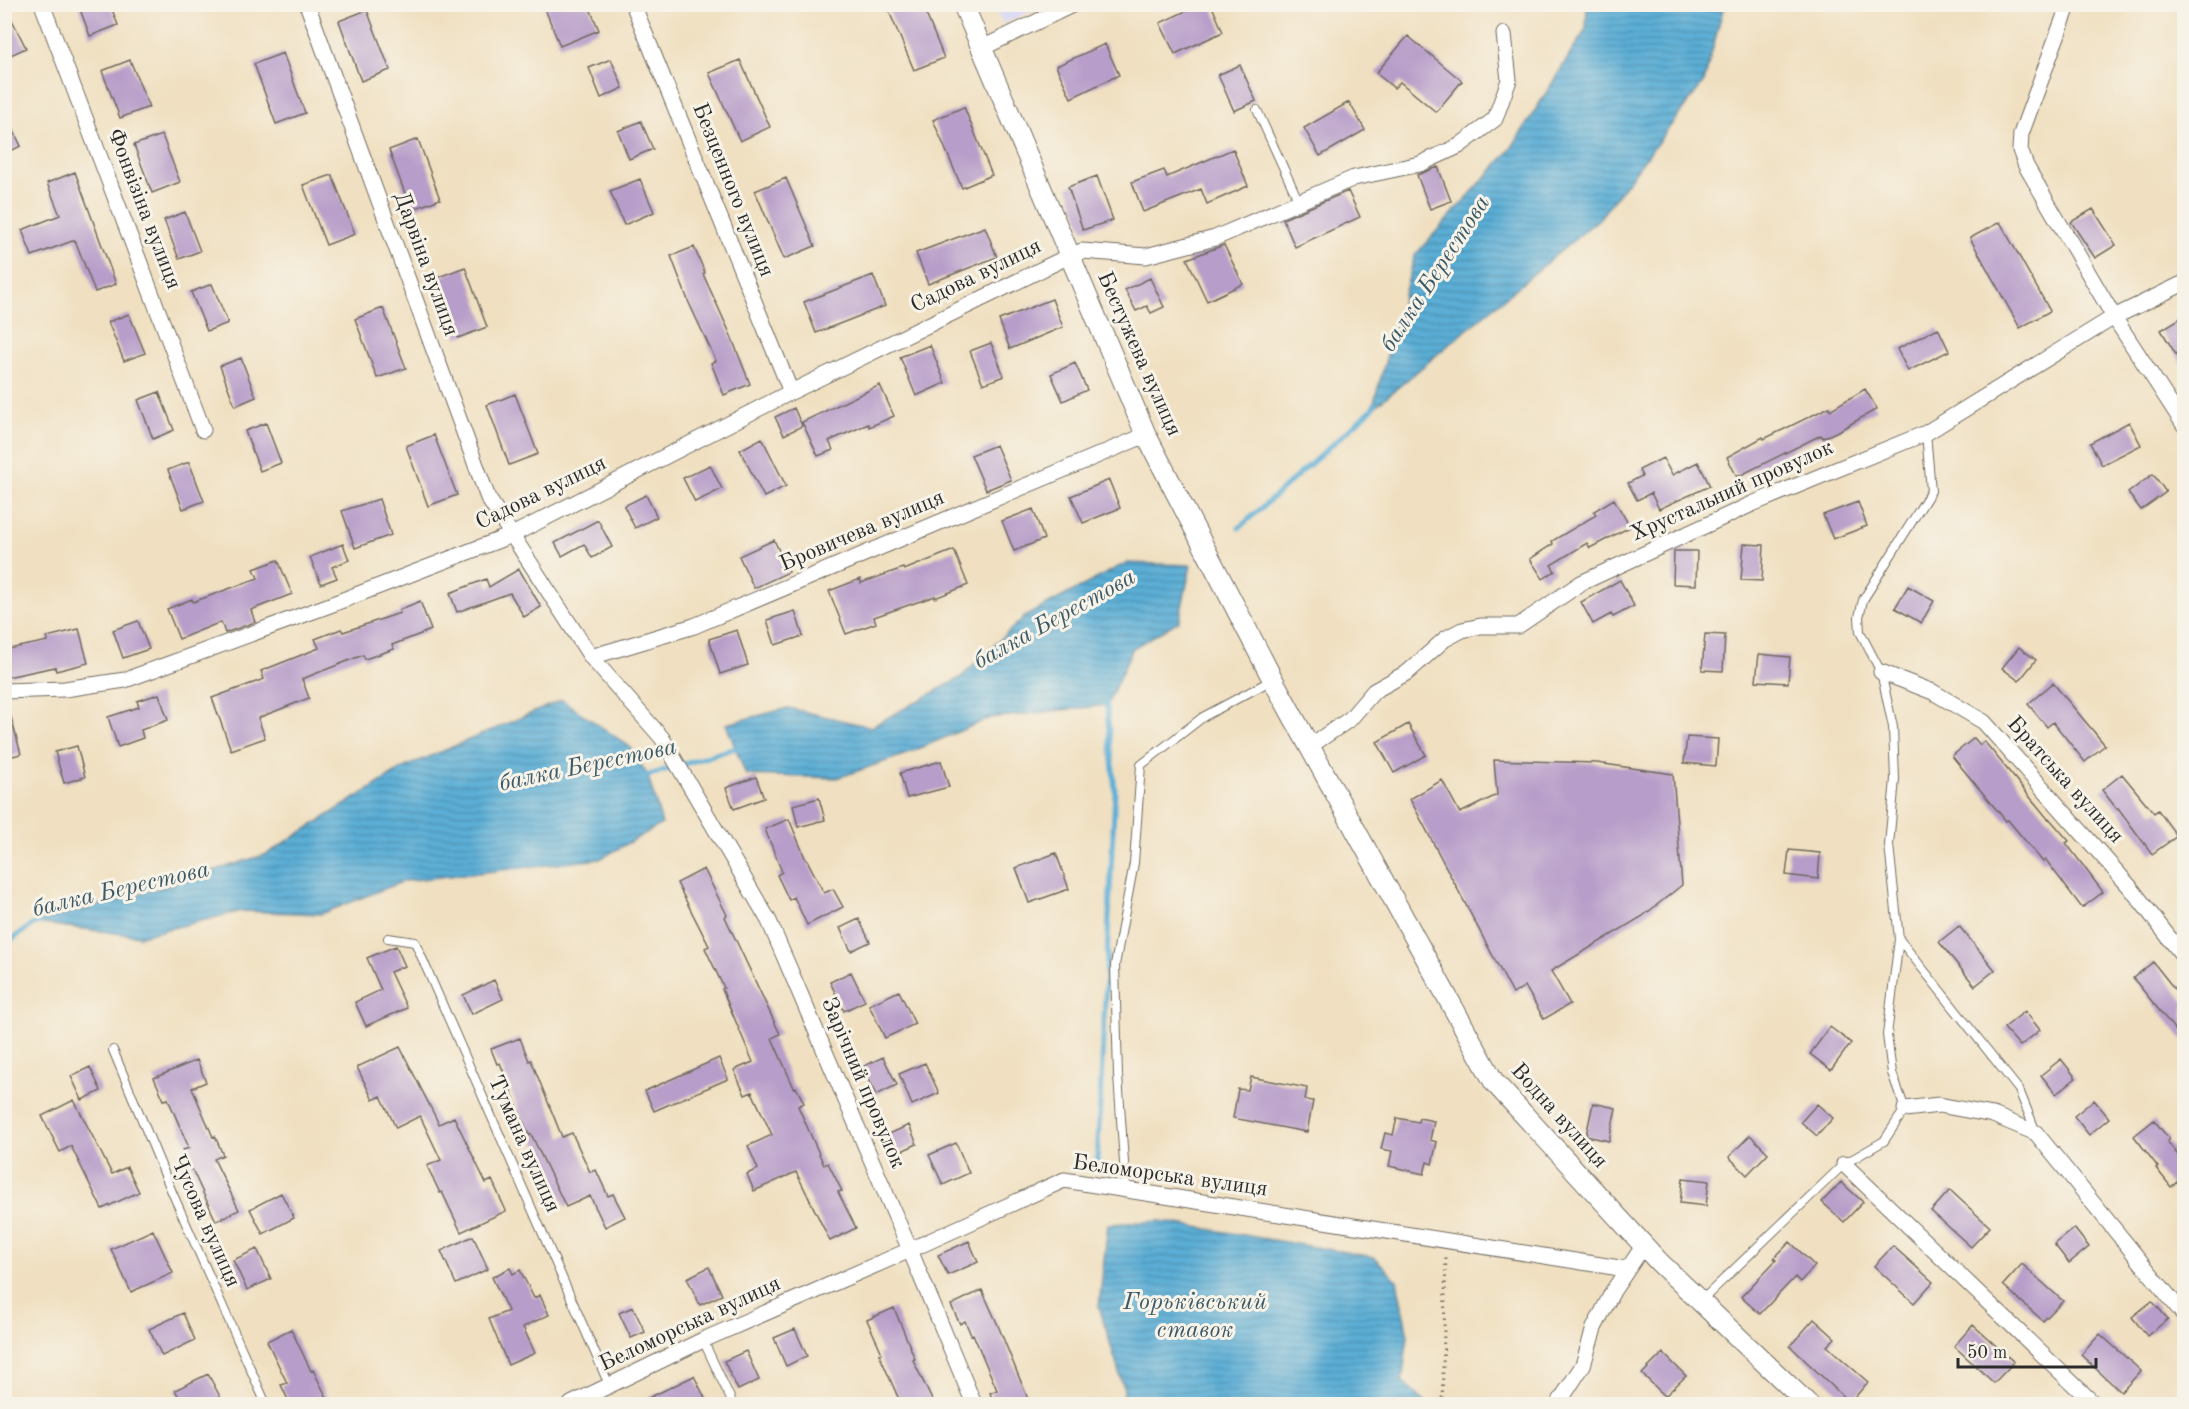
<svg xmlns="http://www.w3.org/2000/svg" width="2189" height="1409" font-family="'Old Standard TT',serif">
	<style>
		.built { fill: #d7d7f8 }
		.water { fill: url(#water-rules); stroke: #436c80; stroke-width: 1.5 }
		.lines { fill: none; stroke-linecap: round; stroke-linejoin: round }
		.stream { stroke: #5baed6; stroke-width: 5 }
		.building { fill: #b79dc9 }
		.service-casing { stroke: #706a60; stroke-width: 10 }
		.minor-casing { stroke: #706a60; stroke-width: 17 }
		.tertiary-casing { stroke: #706a60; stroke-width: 22 }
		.path { stroke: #706a60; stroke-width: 3; stroke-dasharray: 1.5 4.5; stroke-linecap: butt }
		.service { stroke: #fff; stroke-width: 8 }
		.minor { stroke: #fff; stroke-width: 15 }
		.tertiary { stroke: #fff; stroke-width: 20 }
		.labels { text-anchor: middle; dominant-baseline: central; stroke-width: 6; stroke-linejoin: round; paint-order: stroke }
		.street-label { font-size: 22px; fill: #2b2b2b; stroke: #f7f3e8 }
		.water-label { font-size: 24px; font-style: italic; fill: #3c5967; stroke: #f7f3e8 }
	</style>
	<defs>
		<pattern id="water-rules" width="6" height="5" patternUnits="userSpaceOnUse" patternTransform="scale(1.5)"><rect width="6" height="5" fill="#5baed6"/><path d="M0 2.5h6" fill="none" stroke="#4b8eae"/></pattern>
	</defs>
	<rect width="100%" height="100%" fill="#f7f3e8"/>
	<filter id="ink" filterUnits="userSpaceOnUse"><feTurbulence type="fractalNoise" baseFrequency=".0167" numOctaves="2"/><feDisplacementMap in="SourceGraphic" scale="12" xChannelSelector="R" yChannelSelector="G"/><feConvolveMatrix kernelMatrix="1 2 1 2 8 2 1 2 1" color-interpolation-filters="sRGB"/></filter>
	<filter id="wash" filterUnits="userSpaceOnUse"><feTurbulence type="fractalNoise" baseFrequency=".008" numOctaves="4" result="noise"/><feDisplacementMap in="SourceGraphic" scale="24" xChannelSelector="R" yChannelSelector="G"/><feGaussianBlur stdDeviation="1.35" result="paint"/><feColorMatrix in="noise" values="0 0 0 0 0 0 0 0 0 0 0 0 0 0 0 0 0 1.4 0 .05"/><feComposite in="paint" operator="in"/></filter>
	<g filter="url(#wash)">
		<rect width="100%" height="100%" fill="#f0e0c1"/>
		<path class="built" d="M994 5H1044L1003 24Z"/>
		<path class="water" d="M1587 5H1724L1704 82 1599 219 1372 409 1415 255 1511 149 1586 29Z
			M1126 563 1191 565 1179 621 1133 648 1107 705 990 718 904 755 837 778 746 775 726 724 788 708 871 727 960 678 1024 617Z
			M562 700 629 746 648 776 662 824 600 859 404 881 321 914 241 911 140 936 35 923 156 889 267 854 403 768Z
			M1160 1221 1374 1257 1397 1280 1408 1336 1402 1381 1427 1404H1123L1124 1389 1099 1306 1108 1224Z"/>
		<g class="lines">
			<path class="stream" d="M1239 528 1372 409 1375 404
				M643 777 735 748H742
				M4 945 35 923 41 922
				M1097 1166 1115 790 1106 700"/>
		</g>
		<g id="blocks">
			<path class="building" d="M4 4 26 48 4 58Z
				M78 4H110L118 25 90 36Z
				M543 4H588L599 30 560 46Z
				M886 4H922L944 58 914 70Z
				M1201 4H1211L1223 32 1175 54 1160 23Z
				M367 10 390 70 361 81 339 21Z
				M1408 36 1462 81 1436 112 1400 82 1394 88 1376 73Z
				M1105 44 1119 75 1071 98 1056 66Z
				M283 53 305 113 276 124 254 64Z
				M611 59 623 88 601 98 589 68Z
				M130 60 149 107 120 118 102 71Z
				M740 60 770 127 740 141 709 73Z
				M1240 65 1256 101 1234 111 1218 75Z
				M1349 102 1365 130 1320 156 1304 128Z
				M964 107 992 175 962 188 933 120Z
				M4 111 21 146 4 154Z
				M641 121 653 149 629 159 618 131Z
				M162 135 180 182 152 193 134 145Z
				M418 139 440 199 411 210 389 150Z
				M1233 149 1248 186 1207 204 1201 189 1143 212 1132 182 1164 170 1167 177Z
				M1438 167 1451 201 1430 209 1417 175Z
				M75 172 116 284 95 292 75 240 32 256 22 230 60 215 47 183Z
				M332 175 355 234 326 245 303 185Z
				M1097 176 1113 220 1083 230 1068 187Z
				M786 178 815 246 784 259 755 191Z
				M640 179 654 212 624 225 610 191Z
				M1348 191 1360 217 1295 247 1283 219Z
				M2093 209 2116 245 2095 258 2071 222Z
				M185 212 200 251 179 259 164 220Z
				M2000 222 2050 311 2020 328 1970 238Z
				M985 227 997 257 928 284 916 253Z
				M1224 245 1243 284 1207 301 1187 259Z
				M694 247 705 273 703 274 729 331 750 384 724 395 711 363 716 361 689 303 671 256Z
				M465 267 487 327 458 338 436 278Z
				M873 275 885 306 816 333 804 302Z
				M1150 278 1164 307 1151 313 1147 306 1136 311 1125 290Z
				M212 284 228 323 207 331 191 292Z
				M1052 299 1063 327 1010 349 999 320Z
				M383 308 406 368 377 378 355 319Z
				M129 314 145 353 124 361 108 322Z
				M2184 316V368L2161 330Z
				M1938 328 1949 351 1908 371 1897 349Z
				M991 343 1004 376 983 384 970 351Z
				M930 345 945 383 916 396 900 357Z
				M241 358 256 397 235 406 220 366Z
				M1075 363 1087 390 1063 401 1051 374Z
				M880 385 894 416 869 427 868 424 829 441 833 450 818 456 802 422Z
				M1865 389 1877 409 1840 430 1823 438 1821 435 1737 477 1727 457 1763 437 1764 439 1829 407 1830 410Z
				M159 392 174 430 153 439 138 400Z
				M515 394 538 454 509 465 487 405Z
				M794 408 802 426 784 435 775 417Z
				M2129 422 2141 445 2102 465 2090 443Z
				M266 423 281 463 260 471 245 431Z
				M434 435 457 495 428 506 406 446Z
				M762 438 786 486 764 497 740 450Z
				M996 445 1011 480 986 490 971 455Z
				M1663 458 1672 475 1698 462 1710 486 1659 509 1651 493 1637 500 1628 483 1642 476 1639 470Z
				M189 462 204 501 183 509 168 470Z
				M710 465 722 489 695 502 683 478Z
				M2153 474 2166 492 2141 510 2128 493Z
				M1109 480 1120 508 1083 523 1071 496Z
				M646 495 657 517 635 528 624 506Z
				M379 499 391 535 355 548 342 511Z
				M1614 499 1630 527 1590 548 1587 543 1551 565 1555 571 1543 579 1530 559 1553 544 1552 541 1596 515 1594 511Z
				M1858 502 1867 526 1833 539 1823 515Z
				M1033 509 1044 539 1014 551 1002 521Z
				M598 520 612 547 592 558 584 544 562 556 555 543Z
				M774 540 789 572 754 588 739 556Z
				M343 544 349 560 332 567 337 578 321 584 310 557Z
				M1744 544 1764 545 1762 581 1741 580Z
				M954 550 968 585 935 598V596L874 617 876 623 846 634 829 591 860 579 861 583 903 568 904 570Z
				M1674 551H1697L1696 585 1673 584Z
				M278 560 292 594 251 610 255 622 225 633 221 622 179 639 167 609 192 599 193 602 258 578 254 569Z
				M519 569 541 607 524 617 510 593 457 612 450 593 486 579 489 587Z
				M1620 580 1634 606 1613 617 1611 614 1593 624 1581 602Z
				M1908 586 1934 601 1921 623 1895 608Z
				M420 601 431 630 392 645 394 649 365 659 363 655 302 679 309 698 258 718 265 738 231 750 212 698 264 679 261 671 319 648 315 639 341 629 343 632 400 613 399 610Z
				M795 611 803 636 775 645 767 620Z
				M138 621 149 649 123 658 113 630Z
				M79 629 88 663 56 671 55 667 7 677 4 650 48 641 47 637Z
				M737 630 748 665 720 674 709 639Z
				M1705 634 1725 635 1723 671 1702 670Z
				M2019 647 2036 660 2019 681 2002 668Z
				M1759 654 1790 657 1788 683 1756 681Z
				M2053 683 2105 745 2085 762 2053 722 2047 727 2028 704Z
				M159 694 168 720 141 730 143 738 118 747 108 717 139 707 137 701Z
				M9 710 21 754 4 758V711Z
				M1408 724 1426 755 1394 773 1377 742Z
				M1687 737 1718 739 1716 766 1684 763Z
				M1974 738 1980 745 1984 741 2048 819 2049 818 2069 841 2066 843 2103 892 2082 908 2046 860 2043 862 2008 820 2006 821 1952 756Z
				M77 746 85 777 64 783 55 752Z
				M1494 760 1597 763 1673 774 1682 885 1643 916 1551 971 1570 1004 1544 1019 1525 986 1513 994 1410 799 1442 780 1460 813 1497 795Z
				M941 761 949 787 907 798 900 773Z
				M2122 774 2154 813 2158 810 2177 836 2152 854 2118 808 2117 809 2102 790Z
				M756 777 764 798 734 809 726 788Z
				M819 798 825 820 798 827 793 805Z
				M789 819 806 860H807L824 893 833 889 843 907 807 925 794 897 789 900 777 875 782 872 765 829Z
				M1789 850 1820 853 1818 879 1786 875Z
				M1056 853 1069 889 1029 903 1016 868Z
				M704 869 727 915 725 917 780 1034 772 1038 794 1088 796 1087 804 1103 798 1106 824 1165 828 1163 842 1191 838 1192 856 1228 830 1241 796 1172 754 1191 747 1174 758 1169 748 1146 772 1135 752 1092 745 1095 734 1070 753 1062 722 989 724 988 705 948 709 946 677 883Z
				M859 919 870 942 851 951 840 928Z
				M1959 926 1995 970 1975 986 1939 942Z
				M396 946 405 966 390 972 407 1008 366 1026 355 1002 381 990 367 958Z
				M2153 962 2184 1001V1041L2133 978Z
				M851 972 865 1001 844 1011 830 982Z
				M494 980 503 999 472 1014 463 995Z
				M899 991 915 1024 885 1038 869 1005Z
				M2025 1011 2040 1030 2020 1046 2004 1028Z
				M1830 1027 1851 1043 1831 1070 1810 1054Z
				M520 1038 529 1061 531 1060 562 1137 572 1133 590 1172 596 1170 608 1196 613 1194 625 1217 605 1227 590 1196 566 1207 531 1134 529 1136 500 1063 497 1064 491 1049Z
				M400 1047 439 1124 454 1117 486 1183 492 1180 506 1211 461 1232 442 1192 440 1193 427 1166 441 1160 420 1116 396 1128 381 1096 373 1100 357 1067Z
				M883 1057 897 1085 876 1095 862 1067Z
				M719 1058 728 1079 654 1111 645 1091Z
				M2061 1059 2076 1078 2056 1094 2041 1075Z
				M197 1060 206 1082 192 1088 213 1137 215 1136 223 1155 214 1159 239 1210 216 1221 183 1150 189 1148 168 1099 164 1100 154 1078Z
				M925 1063 939 1093 912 1105 899 1074Z
				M90 1067 101 1091 82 1100 71 1076Z
				M1251 1077 1307 1088 1305 1100 1313 1101 1307 1132 1233 1118 1238 1089 1248 1090Z
				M74 1100 112 1174 127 1167 139 1192 102 1209 71 1146 60 1152 42 1116Z
				M2094 1100 2109 1118 2089 1135 2074 1116Z
				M1593 1103 1616 1108 1609 1141 1586 1136Z
				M1817 1104 1833 1118 1817 1136 1801 1122Z
				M1397 1118 1418 1122 1419 1118 1434 1121 1430 1140 1437 1142 1432 1164 1427 1162 1424 1174 1389 1166 1392 1151 1381 1149 1385 1133 1393 1135Z
				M2154 1120 2169 1139 2167 1141 2184 1163V1176L2171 1187 2156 1168 2158 1167 2134 1136Z
				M909 1125 917 1144 895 1154 887 1135Z
				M1750 1135 1768 1153 1747 1175 1729 1157Z
				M956 1143 969 1173 943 1185 929 1155Z
				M1683 1178 1709 1181 1706 1206 1680 1203Z
				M1841 1182 1863 1202 1844 1222 1822 1202Z
				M1950 1190 1990 1227 1971 1247 1931 1211Z
				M281 1193 294 1218 263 1234 250 1209Z
				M2074 1228 2089 1247 2069 1263 2054 1244Z
				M153 1230 173 1273 131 1292 111 1249Z
				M473 1236 488 1269 456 1284 441 1251Z
				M969 1241 978 1262 948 1275 938 1255Z
				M1790 1242 1815 1266 1800 1282 1795 1277 1760 1314 1741 1297 1776 1260 1774 1258Z
				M1893 1246 1933 1282 1914 1303 1874 1266Z
				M257 1249 271 1279 247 1290 233 1260Z
				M2022 1264 2063 1301 2043 1321 2003 1285Z
				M709 1267 722 1295 700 1305 687 1278Z
				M510 1268 513 1274 520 1270 534 1298 540 1295 549 1315 523 1327 535 1353 508 1365 489 1319 508 1311 492 1277Z
				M982 1290 997 1323 1030 1404H994L990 1393 997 1390 973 1334 971 1335 965 1321 960 1324 951 1305Z
				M2152 1301 2168 1319 2147 1336 2132 1317Z
				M633 1307 645 1332 631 1338 619 1313Z
				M894 1308 915 1359 913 1360 934 1404H901L879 1354 882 1353 867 1320Z
				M183 1313 195 1340 162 1356 149 1329Z
				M1814 1319 1835 1338 1827 1346 1868 1382 1850 1403 1790 1346Z
				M1973 1325 2014 1362 1994 1383 1954 1346Z
				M291 1329 311 1371 313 1370 330 1404H290L281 1385 287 1383 267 1341Z
				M795 1329 807 1356 786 1366 774 1338Z
				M2100 1334 2141 1371 2121 1392 2081 1355Z
				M746 1351 759 1380 738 1390 724 1361Z
				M1663 1353 1686 1376 1665 1396 1642 1374Z
				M208 1374 224 1404H183L175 1390Z
				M694 1376 708 1404H636Z"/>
		</g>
	</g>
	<g filter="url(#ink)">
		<use href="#blocks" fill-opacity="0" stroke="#706a60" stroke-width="1.5"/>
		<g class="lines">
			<defs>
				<path id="service" d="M1257 110 1299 202
					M388 938 415 942 610 1387
					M1899 939 2019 1090 2036 1132
					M113 1050 172 1192 266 1404
					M1126 1191 1118 1076 1115 965 1134 863 1141 765 1203 717 1272 680
					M1701 1301 1844 1164 1884 1141 1905 1109 1892 1073 1887 1035 1899 939 1889 845 1895 779 1893 727 1881 672 1860 632 1859 617 1863 600 1931 491 1926 433
					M703 1340 733 1404"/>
				<path id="minor" d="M42 4 203 430
					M307 4 488 498 591 657 662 738 769 921 910 1250 974 1404
					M633 4 791 392
					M2070 4 2067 9 2021 134 2020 150 2026 166 2114 317 2184 425
					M982 48 1074 4
					M591 657 694 626 1146 435
					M1881 672 1933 692 1984 722 2130 887 2184 957
					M4 691 65 689 125 680 330 605 512 535 791 392 1069 256 1082 251 1146 256 1215 238 1354 178 1420 164 1459 146 1495 119 1509 80 1504 34
					M1310 746 1350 719 1374 691 1408 672 1445 639 1462 630 1481 626H1518L1581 583 1752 504 1926 433 2114 317 2184 283
					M1905 1109 1939 1105 1993 1115 2036 1133 2184 1315
					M1844 1164 2094 1404
					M571 1404 703 1340 910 1250 1064 1180 1626 1269
					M1558 1404 1583 1365 1594 1328 1613 1291 1644 1245"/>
				<path id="tertiary" d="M963 4 1146 435 1273 680 1494 1082 1659 1262 1808 1404"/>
			</defs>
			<use href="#service" class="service-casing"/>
			<use href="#minor" class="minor-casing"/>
			<use href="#tertiary" class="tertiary-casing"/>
			<path class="path" d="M1442 1404 1446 1258"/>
			<use href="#service" class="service"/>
			<use href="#minor" class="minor"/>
			<use href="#tertiary" class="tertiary"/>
		</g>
	</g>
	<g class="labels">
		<g class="street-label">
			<text transform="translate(733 190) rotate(68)">Безценного вулиця</text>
			<text transform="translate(144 209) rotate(69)">Фонвізіна вулиця</text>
			<text transform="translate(426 264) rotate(70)">Дарвіна вулиця</text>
			<text transform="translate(976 276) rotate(-26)">Садова вулиця</text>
			<text transform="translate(1139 354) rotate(66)">Бестужева вулиця</text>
			<text transform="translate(1732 491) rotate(-24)">Хрустальний провулок</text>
			<text transform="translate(541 493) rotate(-26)">Садова вулиця</text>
			<text transform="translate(862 531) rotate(-23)">Бровичева вулиця</text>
			<text transform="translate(2065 780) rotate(48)">Братська вулиця</text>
			<text transform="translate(863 1083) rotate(67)">Зарічний провулок</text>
			<text transform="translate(1559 1116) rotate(48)">Водна вулиця</text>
			<text transform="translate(524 1144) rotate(66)">Тумана вулиця</text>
			<text transform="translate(1170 1176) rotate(8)">Беломорська вулиця</text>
			<text transform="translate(205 1221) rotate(66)">Чусова вулиця</text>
			<text transform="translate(690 1324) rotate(-25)">Беломорська вулиця</text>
		</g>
		<g class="water-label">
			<text transform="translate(1436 274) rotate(-57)">балка Берестова</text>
			<text transform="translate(1055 620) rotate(-29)">балка Берестова</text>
			<text transform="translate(588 766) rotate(-12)">балка Берестова</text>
			<text transform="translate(121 890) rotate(-13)">балка Берестова</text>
			<text x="1195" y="1303">Горьківський<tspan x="1195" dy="28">ставок</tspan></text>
		</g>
	</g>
	<rect width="2189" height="1409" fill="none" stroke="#f7f3e8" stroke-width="24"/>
	<path d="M1958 1358v9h138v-9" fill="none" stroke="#2b2b2b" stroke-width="3"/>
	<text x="1967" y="1358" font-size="18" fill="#2b2b2b" stroke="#f7f3e8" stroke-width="4.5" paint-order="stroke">50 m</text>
</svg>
